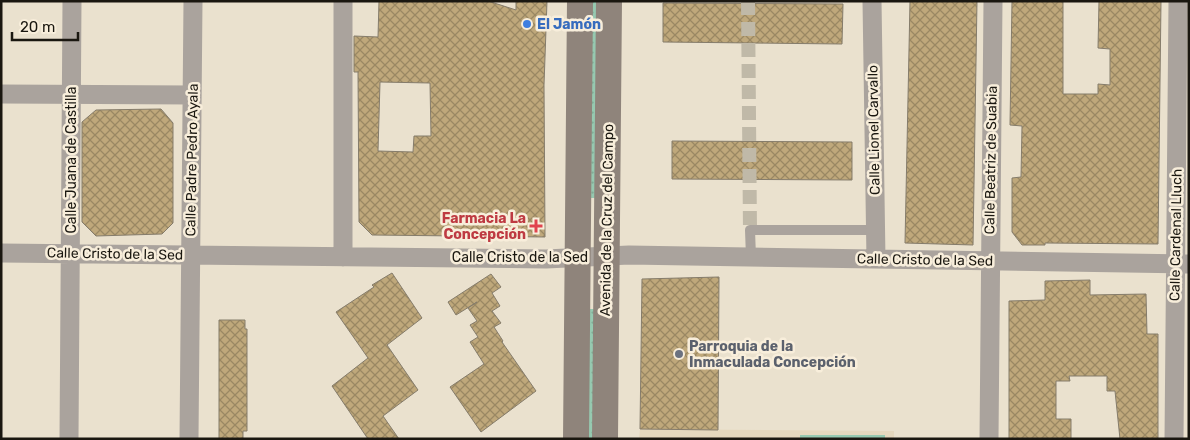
<svg xmlns="http://www.w3.org/2000/svg" width="1190" height="440" font-family="Rubik,sans-serif">
	<style>
		.built { fill: #e5d8be }
		.grass { fill: url(#grass-dots) }
		.pitch { fill: #96c9b0 }
		.building { fill: url(#building-cross-hatch); stroke: #857c6b; fill-rule: evenodd }
		.lines { fill: none; stroke-linecap: round; stroke-linejoin: round }
		.pedestrian-tunnel { stroke: #c0b9a8; stroke-width: 14; stroke-dasharray: 14 7; stroke-linecap: butt }
		.service { stroke: #aaa39d; stroke-width: 10 }
		.minor { stroke: #aaa39d; stroke-width: 19 }
		.secondary { stroke: #8f847b; stroke-width: 26 }
		.shop-dot { fill: #3f7fe0; stroke: #f8eedb; stroke-width: 2 }
		.health-dot { fill: #e0444e; stroke: #f8eedb; stroke-width: 2 }
		.worship-dot { fill: #6b7280; stroke: #f8eedb; stroke-width: 2 }
		.labels { text-anchor: middle; dominant-baseline: central; stroke-width: 5; stroke-linejoin: round; paint-order: stroke }
		.shop-label { font-size: 14px; font-weight: bold; fill: #366cbe; stroke: #f8eedb; text-anchor: start }
		.street-label { font-size: 14px; fill: #1a1710; stroke: #f8eedb }
		.health-label { font-size: 14px; font-weight: bold; fill: #be3a42; stroke: #f8eedb; text-anchor: end }
		.worship-label { font-size: 14px; font-weight: bold; fill: #5b616d; stroke: #f8eedb; text-anchor: start }
	</style>
	<defs>
		<pattern id="grass-dots" width="8" height="8" patternUnits="userSpaceOnUse" patternTransform="scale(1.25)"><rect width="8" height="8" fill="#96c9b0"/><path d="M2 2h.1M6 6h.1" fill="none" stroke="#81ac96" stroke-width="1.8" stroke-linecap="round"/></pattern>
		<pattern id="building-cross-hatch" width="8" height="8" patternUnits="userSpaceOnUse" patternTransform="scale(1.25)"><rect width="8" height="8" fill="#bfa87b"/><path d="M0 0l8 8M0 8l8-8" fill="none" stroke="#9a8863"/></pattern>
	</defs>
	<rect width="100%" height="100%" fill="#eae1ce"/>
	<path class="built" d="M640 429 894 431V439H639Z"/>
	<path class="grass" d="M591 1H597L596 198H589Z
		M588 309H595L594 439H587Z"/>
	<path class="pitch" d="M800 435H885V439H800Z"/>
	<path class="building" d="M379 1H488L516 10V1H547L544 85 545 237 372 235 359 222 358 72H354V36L378 37ZM380 82 430 83 431 136H414L413 152 378 151Z
		M910 1H977L973 245 905 243Z
		M1012 1H1063V94H1098V84L1110 85V49L1098 48 1099 1H1161L1158 244 1045 243V245H1022L1012 232V178L1021 177 1022 126 1010 125Z
		M663 3 843 4 842 44 663 42Z
		M161 109 173 123V223L162 234 96 236 82 222V122L96 110Z
		M672 141 852 142V180L672 179Z
		M392 273 422 318 387 345 418 390 383 416 399 439H368L332 386 368 358 336 312 374 287 372 285Z
		M491 274 501 287 492 293 500 306 492 311 501 323 494 327 503 341 502 342 536 391 481 432 450 387 484 364 470 342 478 337 470 325 477 321 468 308 477 302 456 315 448 302Z
		M719 277 718 430 640 429 642 279Z
		M1090 280V295L1146 294 1147 334H1158V439H1120L1115 391H1107V376H1069L1070 381H1056V419H1071V439H1009V301L1045 300V281Z
		M219 320H245V329H247V431H243V439H219Z"/>
	<g class="lines">
		<path class="pedestrian-tunnel" d="M748 1 750 230"/>
		<path class="service" d="M751 257 750 230H875"/>
		<path class="minor" d="M872 1 876 259
			M1 94 192 95
			M1 253 546 259 629 255 1189 264
			M343 257V1
			M69 439 72 1
			M189 439 193 1
			M989 439 993 1
			M1174 439 1178 1"/>
		<path class="secondary" d="M576 439 580 1
			M605 439 609 1"/>
	</g>
	<circle class="shop-dot" cx="527" cy="24" r="5"/>
	<path class="health-dot" d="M533.5 218.5h5v5h5v5h-5v5h-5v-5h-5v-5h5z"/>
	<circle class="worship-dot" cx="679" cy="354" r="5"/>
	<g class="labels">
		<g class="shop-label">
			<text x="537" y="24">El Jamón</text>
		</g>
		<g class="street-label">
			<text transform="translate(874 130) rotate(-91)">Calle Lionel Carvallo</text>
			<text transform="translate(71 160) rotate(-90)">Calle Juana de Castilla</text>
			<text transform="translate(192 160) rotate(-89)">Calle Padre Pedro Ayala</text>
			<text transform="translate(991 160) rotate(-89)">Calle Beatriz de Suabia</text>
			<text transform="translate(607 220) rotate(-89)">Avenida de la Cruz del Campo</text>
			<text transform="translate(1176 235) rotate(-89)">Calle Cardenal Lluch</text>
			<text transform="translate(115 254) rotate(1)">Calle Cristo de la Sed</text>
			<text x="520" y="257">Calle Cristo de la Sed</text>
			<text transform="translate(925 260) rotate(1)">Calle Cristo de la Sed</text>
		</g>
		<g class="health-label">
			<text x="526" y="218">Farmacia La<tspan x="526" dy="16">Concepción</tspan></text>
		</g>
		<g class="worship-label">
			<text x="689" y="346">Parroquia de la<tspan x="689" dy="16">Inmaculada Concepción</tspan></text>
		</g>
	</g>
	<rect width="1190" height="440" fill="none" stroke="#1a1710" stroke-width="5"/>
	<path d="M12 32v8h66v-8" fill="none" stroke="#1a1710" stroke-width="2.5"/>
	<text x="20" y="32" font-size="15" fill="#1a1710" stroke="#f8eedb" stroke-width="4" paint-order="stroke">20 m</text>
</svg>
